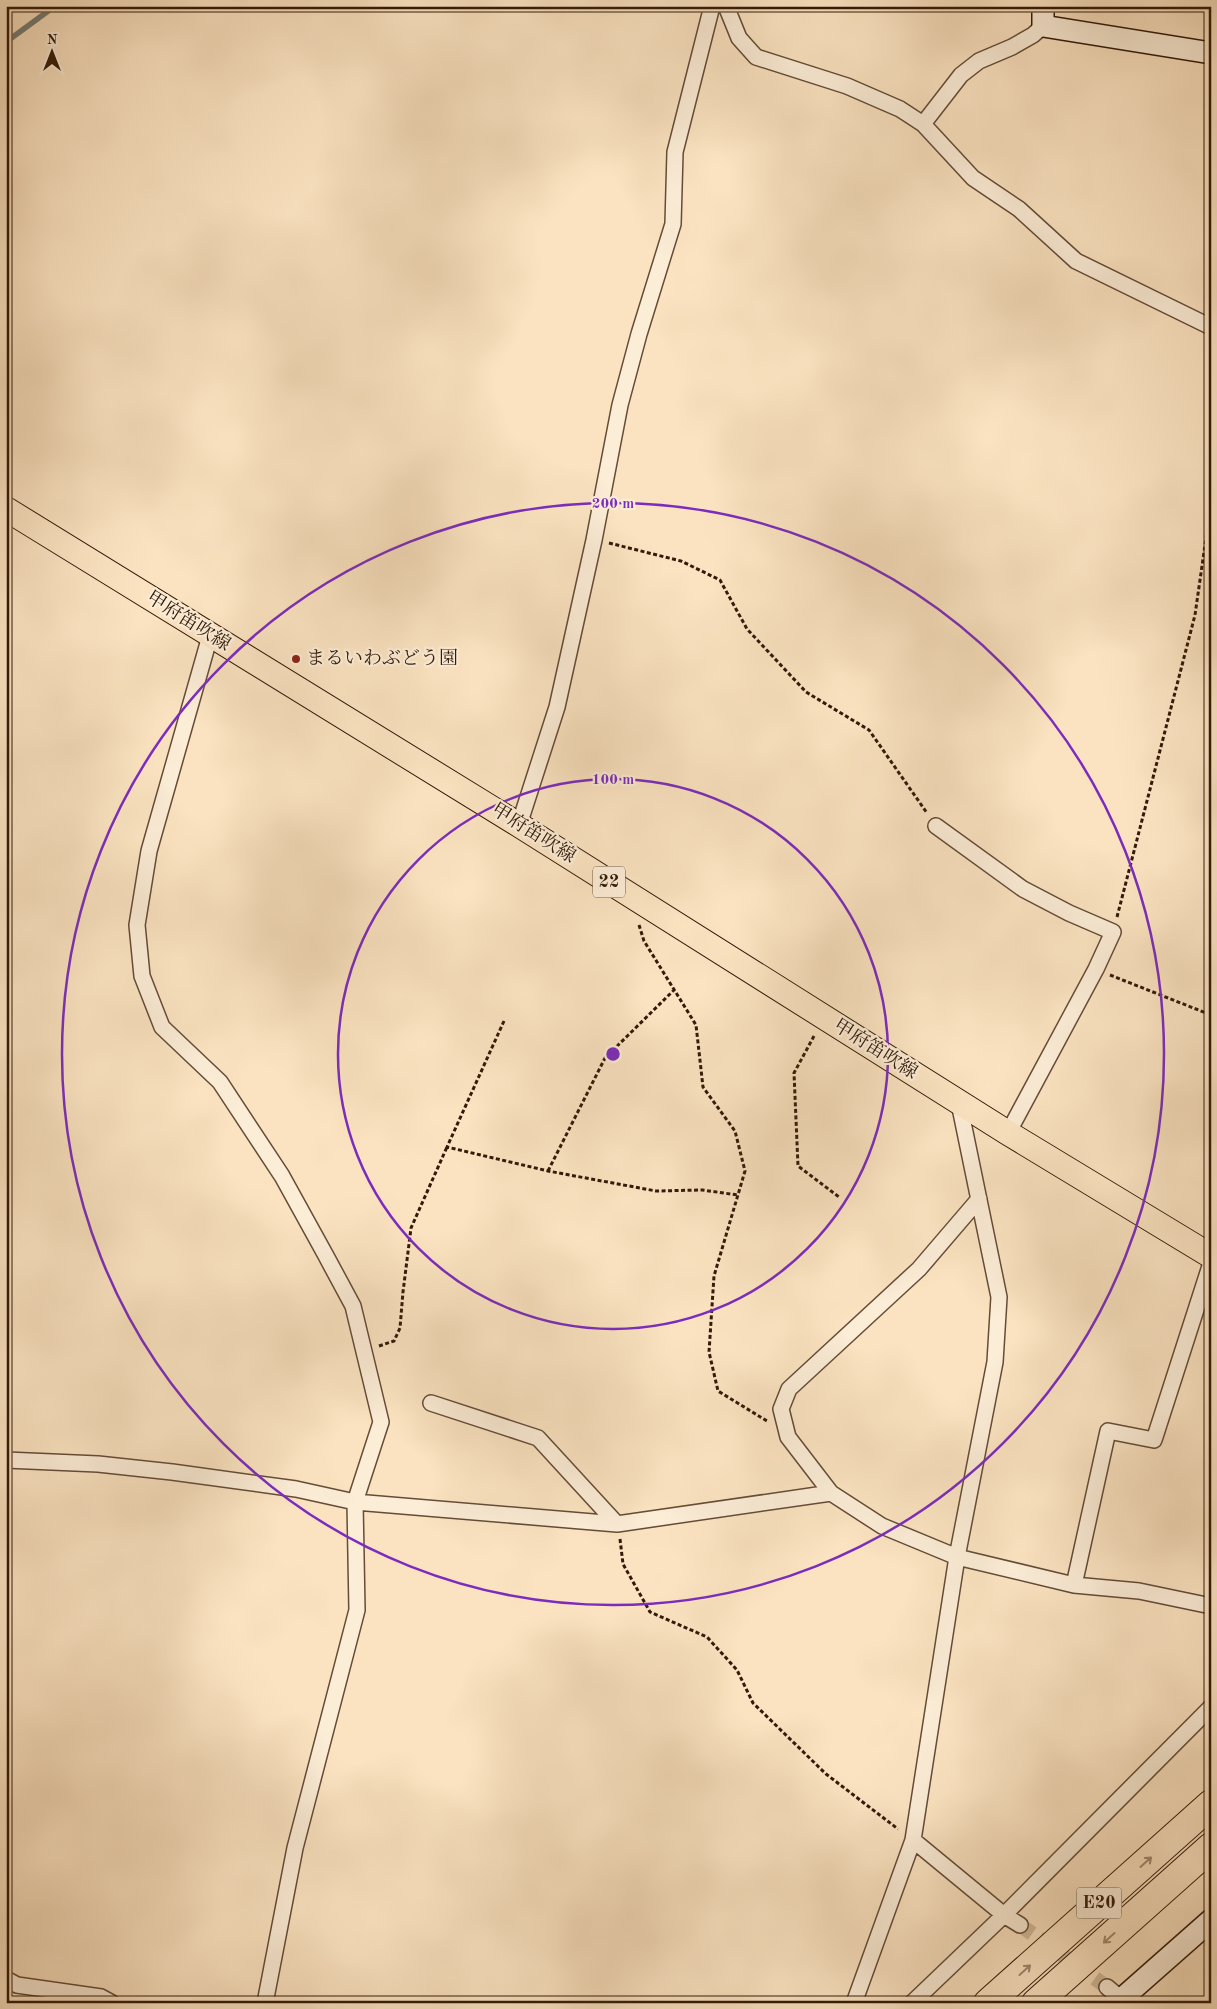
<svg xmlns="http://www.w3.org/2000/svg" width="1217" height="2009" font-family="'Old Standard TT','Noto Serif JP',serif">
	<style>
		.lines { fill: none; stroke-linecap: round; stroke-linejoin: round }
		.stream { stroke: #747c73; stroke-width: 5.5 }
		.street-tunnel { stroke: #d3bb9c; stroke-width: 15; stroke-dasharray: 15 8; stroke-linecap: butt }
		.street-casing { stroke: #644c37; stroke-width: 18 }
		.secondary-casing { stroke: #321a09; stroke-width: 24 }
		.primary-casing { stroke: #321a09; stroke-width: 26 }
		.highway-casing { stroke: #321a09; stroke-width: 30 }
		.path { stroke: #321a09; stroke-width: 3; stroke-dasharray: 4 2.5; stroke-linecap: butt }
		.street { stroke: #fcedd7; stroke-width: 15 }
		.secondary { stroke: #fcedd7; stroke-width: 21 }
		.primary { stroke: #fbe3c1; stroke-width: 24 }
		.highway { stroke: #fbe3c1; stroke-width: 28 }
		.oneway { stroke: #a1896e }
		.ring { fill: none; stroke: #7b2cbf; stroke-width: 2.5 }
		.poi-dot { fill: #8f2418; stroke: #fcedd7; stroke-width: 2 }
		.labels { text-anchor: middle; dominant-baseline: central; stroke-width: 4.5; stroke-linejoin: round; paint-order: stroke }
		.shield { fill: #fcedd7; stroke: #6f5947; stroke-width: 1 }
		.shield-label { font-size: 18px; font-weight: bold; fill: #321a09 }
		.street-label { font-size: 19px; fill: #321a09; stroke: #fcedd7 }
		.poi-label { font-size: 19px; fill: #321a09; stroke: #fcedd7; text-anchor: start }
		.centre { fill: #7b2cbf; stroke: #fcedd7; stroke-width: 2.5 }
		.ring-label { font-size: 15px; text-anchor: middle; font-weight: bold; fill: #7b2cbf; stroke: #fcedd7; stroke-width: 4.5; stroke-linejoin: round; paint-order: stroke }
	</style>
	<rect width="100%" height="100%" fill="#fbe3c1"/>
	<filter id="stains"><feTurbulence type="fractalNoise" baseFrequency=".004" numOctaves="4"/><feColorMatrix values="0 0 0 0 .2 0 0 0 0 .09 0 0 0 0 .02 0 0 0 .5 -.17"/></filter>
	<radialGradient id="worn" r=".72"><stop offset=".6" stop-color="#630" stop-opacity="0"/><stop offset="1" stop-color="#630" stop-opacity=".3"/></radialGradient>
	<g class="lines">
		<path class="stream" d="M6 42 55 6"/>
		<path class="street-tunnel" d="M1020 1925 1107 1987"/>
		<defs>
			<path id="street" d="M726 6 739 38 756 57 847 86 900 109 923 124 973 178 1019 209 1076 261 1211 327
				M923 124 961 75 979 61 1012 47 1033 35 1043 26
				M210 636 149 851 137 925 142 976 162 1027 220 1082 282 1176 325 1254 353 1306 381 1422 355 1502 357 1610 295 1848 265 2003
				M519 825 557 707 594 540 620 405 639 334 673 224 675 152 712 6
				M936 826 1023 889 1069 913 1113 932 1096 969 1008 1133
				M431 1403 538 1438 617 1524
				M6 1460 98 1464 172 1472 296 1489 355 1502 617 1524 831 1493 882 1526 957 1557 1074 1585 1139 1591 1211 1606
				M831 1493 788 1437 781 1409 789 1389 919 1269 979 1199
				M1074 1585 1108 1431 1154 1440 1211 1263
				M913 1840 1004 1915 1020 1925
				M6 1979 17 1985 101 1997 112 2003
				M1107 1987 1126 2003
				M854 2003 913 1840 957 1557 995 1362 999 1297 959 1103
				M912 2003 1004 1915 1211 1707"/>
			<path id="secondary" d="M1043 6V26L1211 53
				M1117 2003 1211 1920"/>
			<path id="primary" d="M6 509 519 825 1008 1133 1211 1256"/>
			<path id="highway" d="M988 2003 1211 1804
				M1036 2003 1211 1847"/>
		</defs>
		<use href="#street" class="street-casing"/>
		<use href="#secondary" class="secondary-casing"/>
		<use href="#primary" class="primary-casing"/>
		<use href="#highway" class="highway-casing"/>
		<path class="path" d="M609 543 681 561 720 580 747 629 806 692 869 730 927 813
			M1117 917 1195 615 1211 503
			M639 925 644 941 696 1025 703 1087 735 1131 745 1171 714 1276 709 1352 718 1391 767 1421
			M1110 975 1211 1015
			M504 1021 447 1147 548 1171 656 1191 702 1190 738 1195
			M814 1036 794 1073 798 1166 839 1197
			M548 1171 605 1058 675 989
			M379 1346 394 1341 400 1328 403 1292 411 1228 447 1147
			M620 1539 623 1564 650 1612 707 1637 737 1670 753 1703 826 1774 898 1829"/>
		<use href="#street" class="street"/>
		<use href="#secondary" class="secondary"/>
		<use href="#primary" class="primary"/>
		<use href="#highway" class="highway"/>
	</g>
	<defs><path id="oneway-shaft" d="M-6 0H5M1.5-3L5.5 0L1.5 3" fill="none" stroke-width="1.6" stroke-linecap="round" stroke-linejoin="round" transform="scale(1.25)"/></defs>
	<g class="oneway">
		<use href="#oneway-shaft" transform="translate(1146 1862) rotate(-42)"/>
		<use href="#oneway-shaft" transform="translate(1109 1938) rotate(138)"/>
		<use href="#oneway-shaft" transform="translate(1025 1970) rotate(-42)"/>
	</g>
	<g class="ring">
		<circle cx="613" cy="1054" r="275"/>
		<circle cx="613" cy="1054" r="551"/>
	</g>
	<circle class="poi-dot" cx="296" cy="659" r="5"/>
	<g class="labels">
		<g class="shield">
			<rect x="593" y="866.5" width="32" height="31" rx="4"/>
			<rect x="1076.5" y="1887.5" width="45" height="31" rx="4"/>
		</g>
		<g class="shield-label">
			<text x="609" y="882">22</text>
			<text x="1099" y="1903">E20</text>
		</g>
		<g class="street-label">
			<text transform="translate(188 622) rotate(32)">甲府笛吹線</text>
			<text transform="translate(533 834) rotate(32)">甲府笛吹線</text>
			<text transform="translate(875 1050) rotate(32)">甲府笛吹線</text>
		</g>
		<g class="poi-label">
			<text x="306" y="659">まるいわぶどう園</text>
		</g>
	</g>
	<circle cx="613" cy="1054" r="8" class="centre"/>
	<g class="ring-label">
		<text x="613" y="508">200 m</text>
		<text x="613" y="784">100 m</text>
	</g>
	<rect width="1217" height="2009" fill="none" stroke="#fbe3c1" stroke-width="25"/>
	<rect x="8" y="8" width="1202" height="1994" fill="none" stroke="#321a09" stroke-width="2.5"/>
	<rect x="12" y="12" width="1192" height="1984" fill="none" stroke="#321a09"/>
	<g transform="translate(52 52)" stroke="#fcedd7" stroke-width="4" paint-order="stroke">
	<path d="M0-4L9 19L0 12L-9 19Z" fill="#321a09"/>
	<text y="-8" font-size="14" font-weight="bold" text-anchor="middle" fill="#321a09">N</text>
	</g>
	<rect width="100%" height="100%" filter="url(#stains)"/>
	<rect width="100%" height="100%" fill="url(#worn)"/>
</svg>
